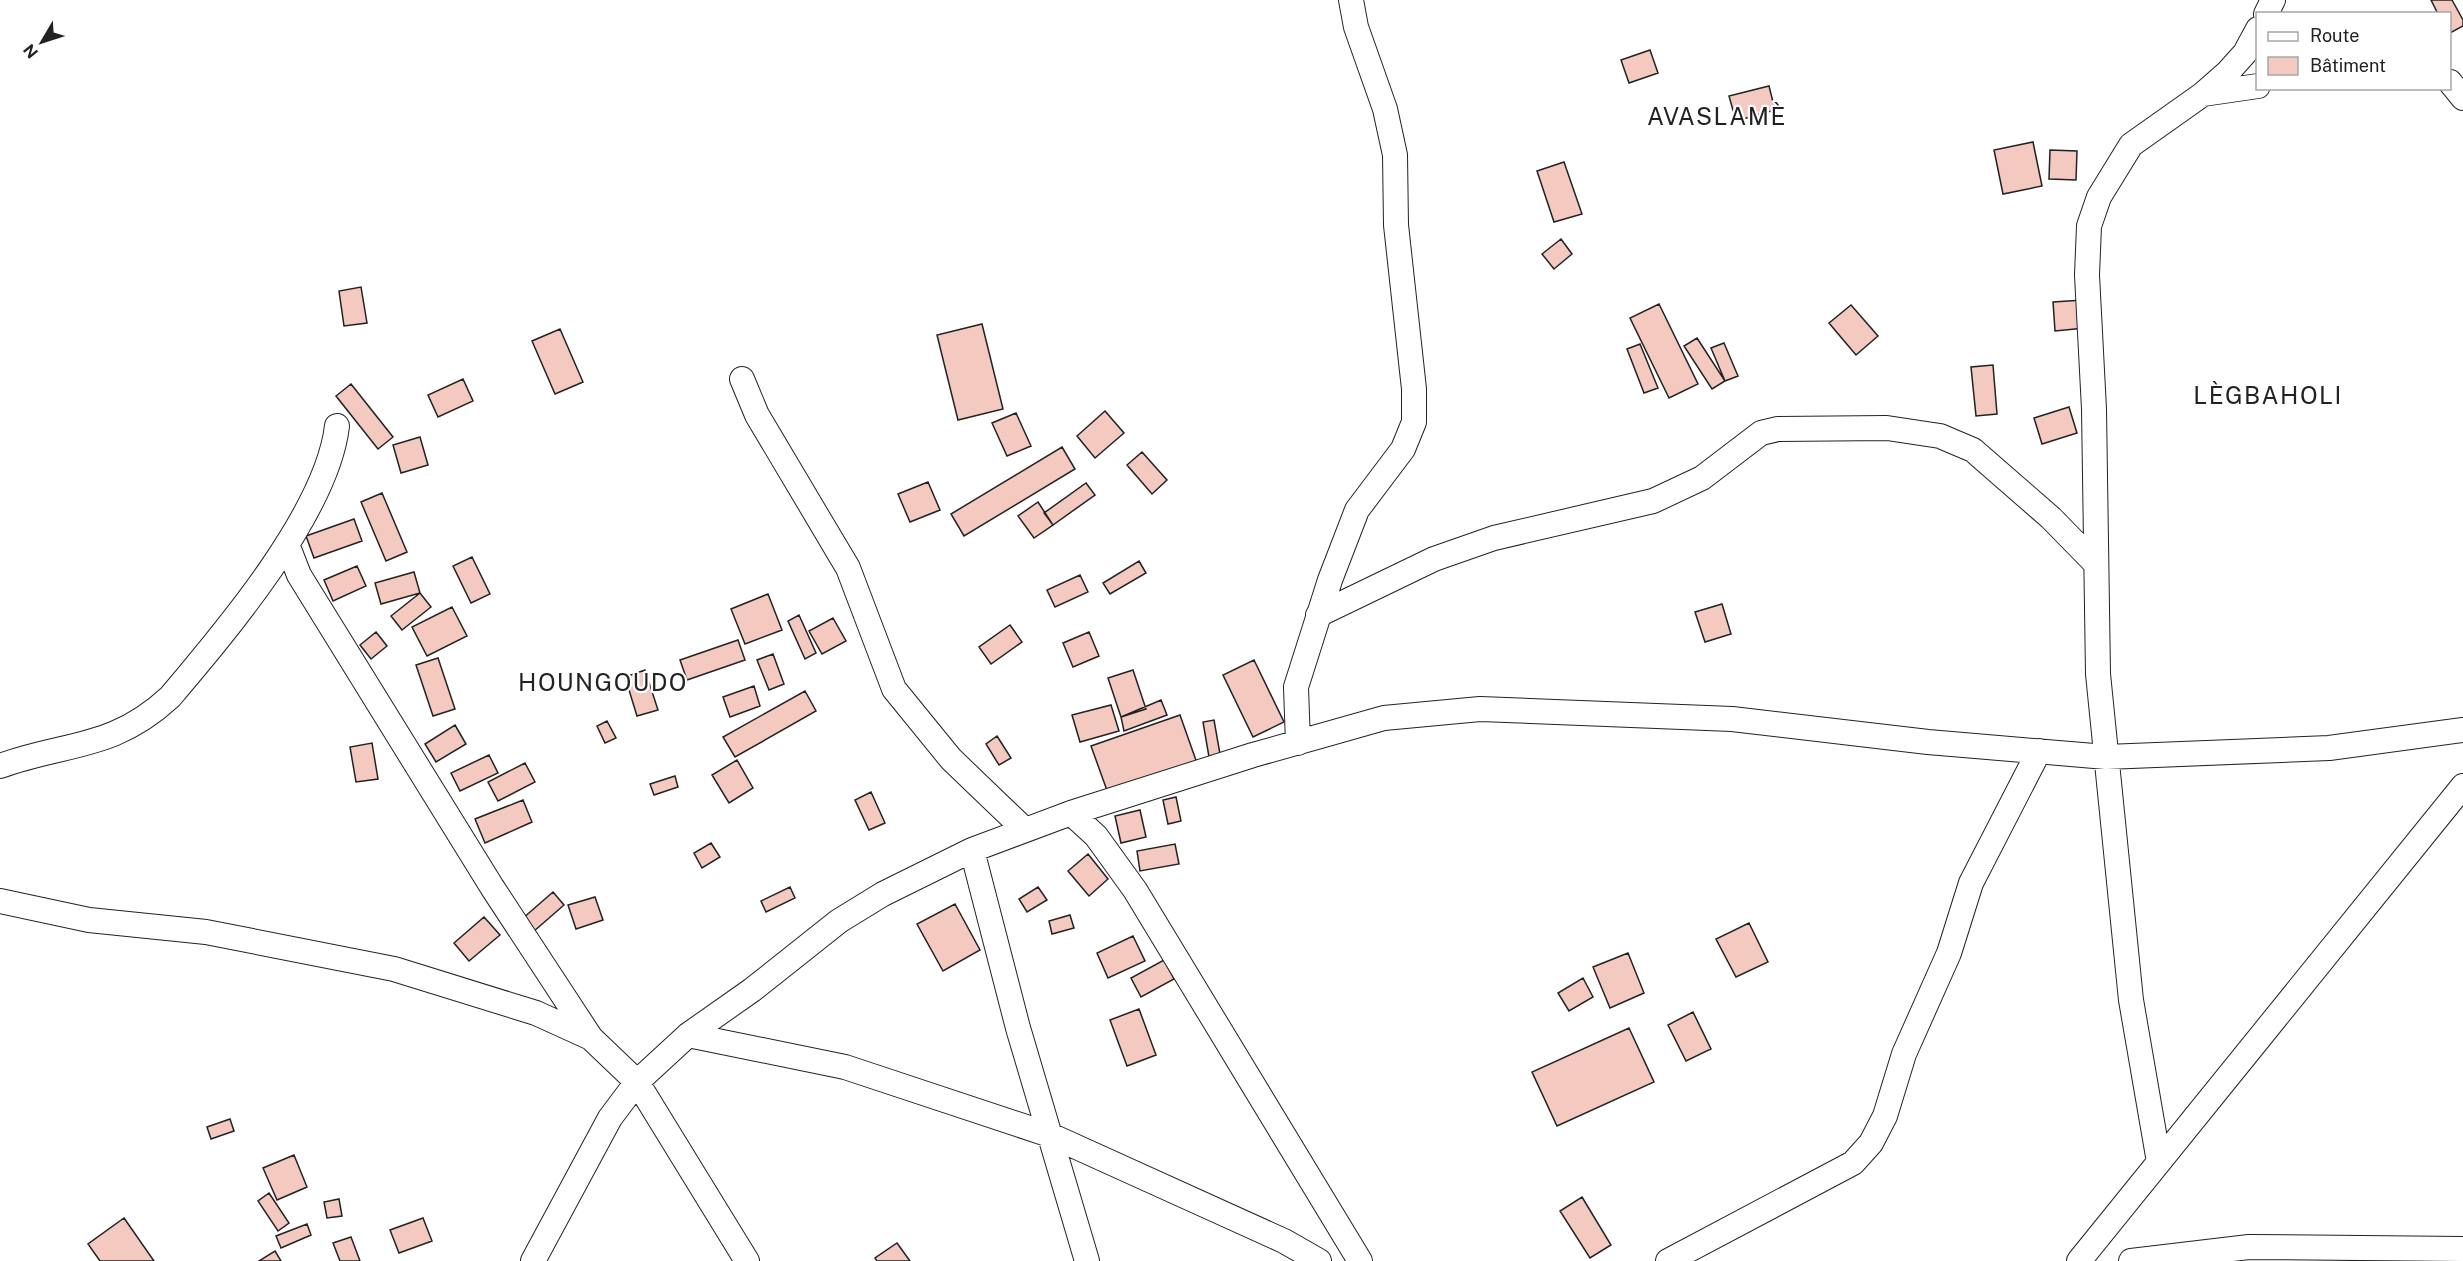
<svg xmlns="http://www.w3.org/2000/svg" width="2463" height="1261" font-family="'Public Sans',sans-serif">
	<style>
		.building { fill: #f3c9c0; stroke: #222; stroke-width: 1.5 }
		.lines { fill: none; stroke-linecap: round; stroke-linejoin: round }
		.minor-casing { stroke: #222; stroke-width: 26 }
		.minor { stroke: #fff; stroke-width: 24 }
		.labels { text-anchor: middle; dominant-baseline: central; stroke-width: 4.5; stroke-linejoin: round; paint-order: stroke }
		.quarter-label { font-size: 24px; letter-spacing: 1.5px; fill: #222; stroke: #fff }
	</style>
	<rect width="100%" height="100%" fill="#fff"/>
	<path class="building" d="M2431 0H2452L2463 20V26L2450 33V14H2438Z
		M1650 50 1658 73 1629 83 1621 60Z
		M1769 86 1775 110 1736 121 1729 96Z
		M2033 142 2042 186 2003 194 1994 150Z
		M2050 150 2077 151 2076 180 2049 179Z
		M1564 162 1582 214 1554 222 1537 171Z
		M1561 239 1572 254 1554 269 1542 254Z
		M361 287 367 323 344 326 339 291Z
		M2083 300 2085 328 2055 331 2053 302Z
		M1659 304 1698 384 1669 398 1630 318Z
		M1851 305 1878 336 1856 355 1829 323Z
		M982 324 1003 409 958 420 937 335Z
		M560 329 583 382 555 394 532 341Z
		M1697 338 1725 381 1712 389 1684 346Z
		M1724 343 1738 376 1725 381 1711 348Z
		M1640 344 1658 388 1644 393 1627 349Z
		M1993 365 1997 414 1976 416 1971 367Z
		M463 379 473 401 438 417 428 395Z
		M351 384 393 437 378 449 336 396Z
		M2069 407 2077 433 2042 444 2034 418Z
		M1105 411 1124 433 1095 458 1077 436Z
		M1016 413 1031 446 1007 456 992 423Z
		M420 437 428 465 401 473 393 445Z
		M1062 447 1075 469 964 536 951 514Z
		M1142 452 1167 480 1152 494 1127 465Z
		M928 482 940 510 910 522 898 494Z
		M1086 483 1095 495 1053 525 1044 513Z
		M382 493 407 552 386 561 361 502Z
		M1038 502 1053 525 1034 538 1018 516Z
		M354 519 362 541 314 558 306 536Z
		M472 557 490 594 471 603 453 566Z
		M1139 561 1146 573 1110 594 1103 583Z
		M357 566 366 586 333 601 324 580Z
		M414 572 420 593 381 604 375 583Z
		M1080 575 1088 592 1055 607 1047 590Z
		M420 593 431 607 402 630 391 616Z
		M768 594 782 630 745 644 731 609Z
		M1722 604 1731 634 1705 642 1695 612Z
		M452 607 467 636 427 656 412 627Z
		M799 615 816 653 805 659 788 621Z
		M833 618 846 641 822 654 809 631Z
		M1010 625 1022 642 991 664 979 647Z
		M376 632 387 646 371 659 360 645Z
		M1089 632 1099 656 1073 667 1063 643Z
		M738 640 745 660 687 680 680 660Z
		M773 654 784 684 769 690 757 660Z
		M438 658 455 709 433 716 416 665Z
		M1254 660 1284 722 1253 737 1223 675Z
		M645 670 658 710 637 716 625 677Z
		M1133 670 1146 709 1121 717 1108 678Z
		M754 686 760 706 730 717 723 697Z
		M805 691 816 711 735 757 723 737Z
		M1161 700 1167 715 1124 731 1121 717Z
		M1111 705 1119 731 1080 742 1072 715Z
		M1180 715 1198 766 1109 796 1091 746Z
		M1214 720 1220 754 1209 757 1203 722Z
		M607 721 616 738 605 743 597 726Z
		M455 725 466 744 436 762 425 744Z
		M997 736 1011 758 999 765 986 744Z
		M372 743 378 779 356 782 350 747Z
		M489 755 498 773 460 791 451 773Z
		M737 760 753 788 729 803 712 775Z
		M525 763 535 782 498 801 488 782Z
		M675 776 678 787 654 795 650 784Z
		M871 792 885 823 869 830 855 800Z
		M1176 797 1181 821 1168 824 1163 800Z
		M523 800 532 822 485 843 475 819Z
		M1140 810 1146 837 1121 843 1115 816Z
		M711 843 720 857 702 868 694 853Z
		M1175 844 1179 864 1140 871 1137 851Z
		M1088 854 1108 879 1089 896 1068 871Z
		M790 887 795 898 766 912 761 901Z
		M1038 887 1047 900 1027 912 1019 899Z
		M553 892 564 905 533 932 522 919Z
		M595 897 603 920 576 929 568 905Z
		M955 904 980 950 943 971 917 924Z
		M1070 915 1074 928 1052 934 1049 921Z
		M484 917 500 935 469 961 454 943Z
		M1749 923 1768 962 1736 977 1716 939Z
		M1133 936 1145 961 1108 978 1097 953Z
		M1628 953 1644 993 1610 1008 1593 967Z
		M1164 960 1174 979 1141 997 1131 978Z
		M1583 978 1593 997 1569 1011 1558 993Z
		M1139 1009 1156 1055 1127 1066 1110 1020Z
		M1693 1012 1711 1049 1686 1061 1668 1025Z
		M1629 1028 1654 1082 1557 1126 1532 1072Z
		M230 1119 234 1131 211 1139 207 1127Z
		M294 1155 307 1187 277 1200 263 1168Z
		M269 1193 289 1223 278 1231 258 1201Z
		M1582 1197 1611 1245 1590 1258 1560 1211Z
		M339 1199 342 1216 327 1218 324 1202Z
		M124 1218 154 1261H100L88 1244Z
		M423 1218 432 1241 399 1253 390 1230Z
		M307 1224 311 1235 281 1248 276 1236Z
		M351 1237 360 1261H340L333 1243Z
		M897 1243 910 1261H877L875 1258Z
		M275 1251 281 1261H259Z"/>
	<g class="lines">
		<defs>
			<path id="minor" d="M2266 14 2273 0
				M2450 82 2463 98
				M2203 94 2258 86
				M742 379 757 415 848 568 894 689 951 759 1025 830
				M287 544 299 575 492 887 591 1038 637 1082 747 1261
				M1318 615 1434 559 1494 538 1653 501 1702 478 1761 433 1778 429 1887 428 1940 436 1973 450 2051 518 2096 564
				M1298 743 1296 687 1330 580 1357 510 1403 449 1414 422V389L1396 225 1395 155 1385 109 1356 27 1351 0
				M0 766C66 742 113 750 170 697 226 631 327 512 337 426
				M1071 813 1096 836 1135 890 1360 1261
				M972 850 1018 1028 1087 1261
				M0 901 89 920 206 932 394 969 536 1013 591 1038
				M688 1035 845 1067 1050 1135 1284 1241 1319 1261
				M2159 1162 2131 1000 2098 674 2094 409 2087 275 2089 226 2099 197 2131 145 2203 94 2228 72 2245 53 2258 29
				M533 1261 610 1118 637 1082 688 1035 752 990 839 921 883 894 972 850 1071 813 1253 755 1384 718 1480 709 1732 719 1928 742 2106 757 2329 748 2463 730
				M1668 1261 1853 1163 1871 1143 1885 1116 1904 1054 1949 953 1971 883 2039 751
				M2079 1261 2463 786
				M2131 1261 2249 1247 2463 1249"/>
		</defs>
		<use href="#minor" class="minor-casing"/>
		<use href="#minor" class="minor"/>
	</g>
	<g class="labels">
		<g class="quarter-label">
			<text x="1717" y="116">AVASLAMÈ</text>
			<text x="2268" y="395">LÈGBAHOLI</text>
			<text x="603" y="682">HOUNGOUDO</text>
		</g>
	</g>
	<rect x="2256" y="12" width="195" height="78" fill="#ffffff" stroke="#a7a7a7" stroke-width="1.5"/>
	<rect x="2268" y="32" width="30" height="9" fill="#ffffff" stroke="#a7a7a7" stroke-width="1.5"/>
	<text x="2310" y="42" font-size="18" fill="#222222">Route</text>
	<rect x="2268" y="57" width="30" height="18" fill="#f3c9c0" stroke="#a7a7a7" stroke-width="1.5"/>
	<text x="2310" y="72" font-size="18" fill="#222222">Bâtiment</text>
	<g transform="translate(42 42) rotate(231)" stroke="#ffffff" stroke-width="4.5" paint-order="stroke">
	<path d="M0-4.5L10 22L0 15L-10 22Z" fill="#222222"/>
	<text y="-9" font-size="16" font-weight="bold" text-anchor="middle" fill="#222222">N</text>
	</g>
</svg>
